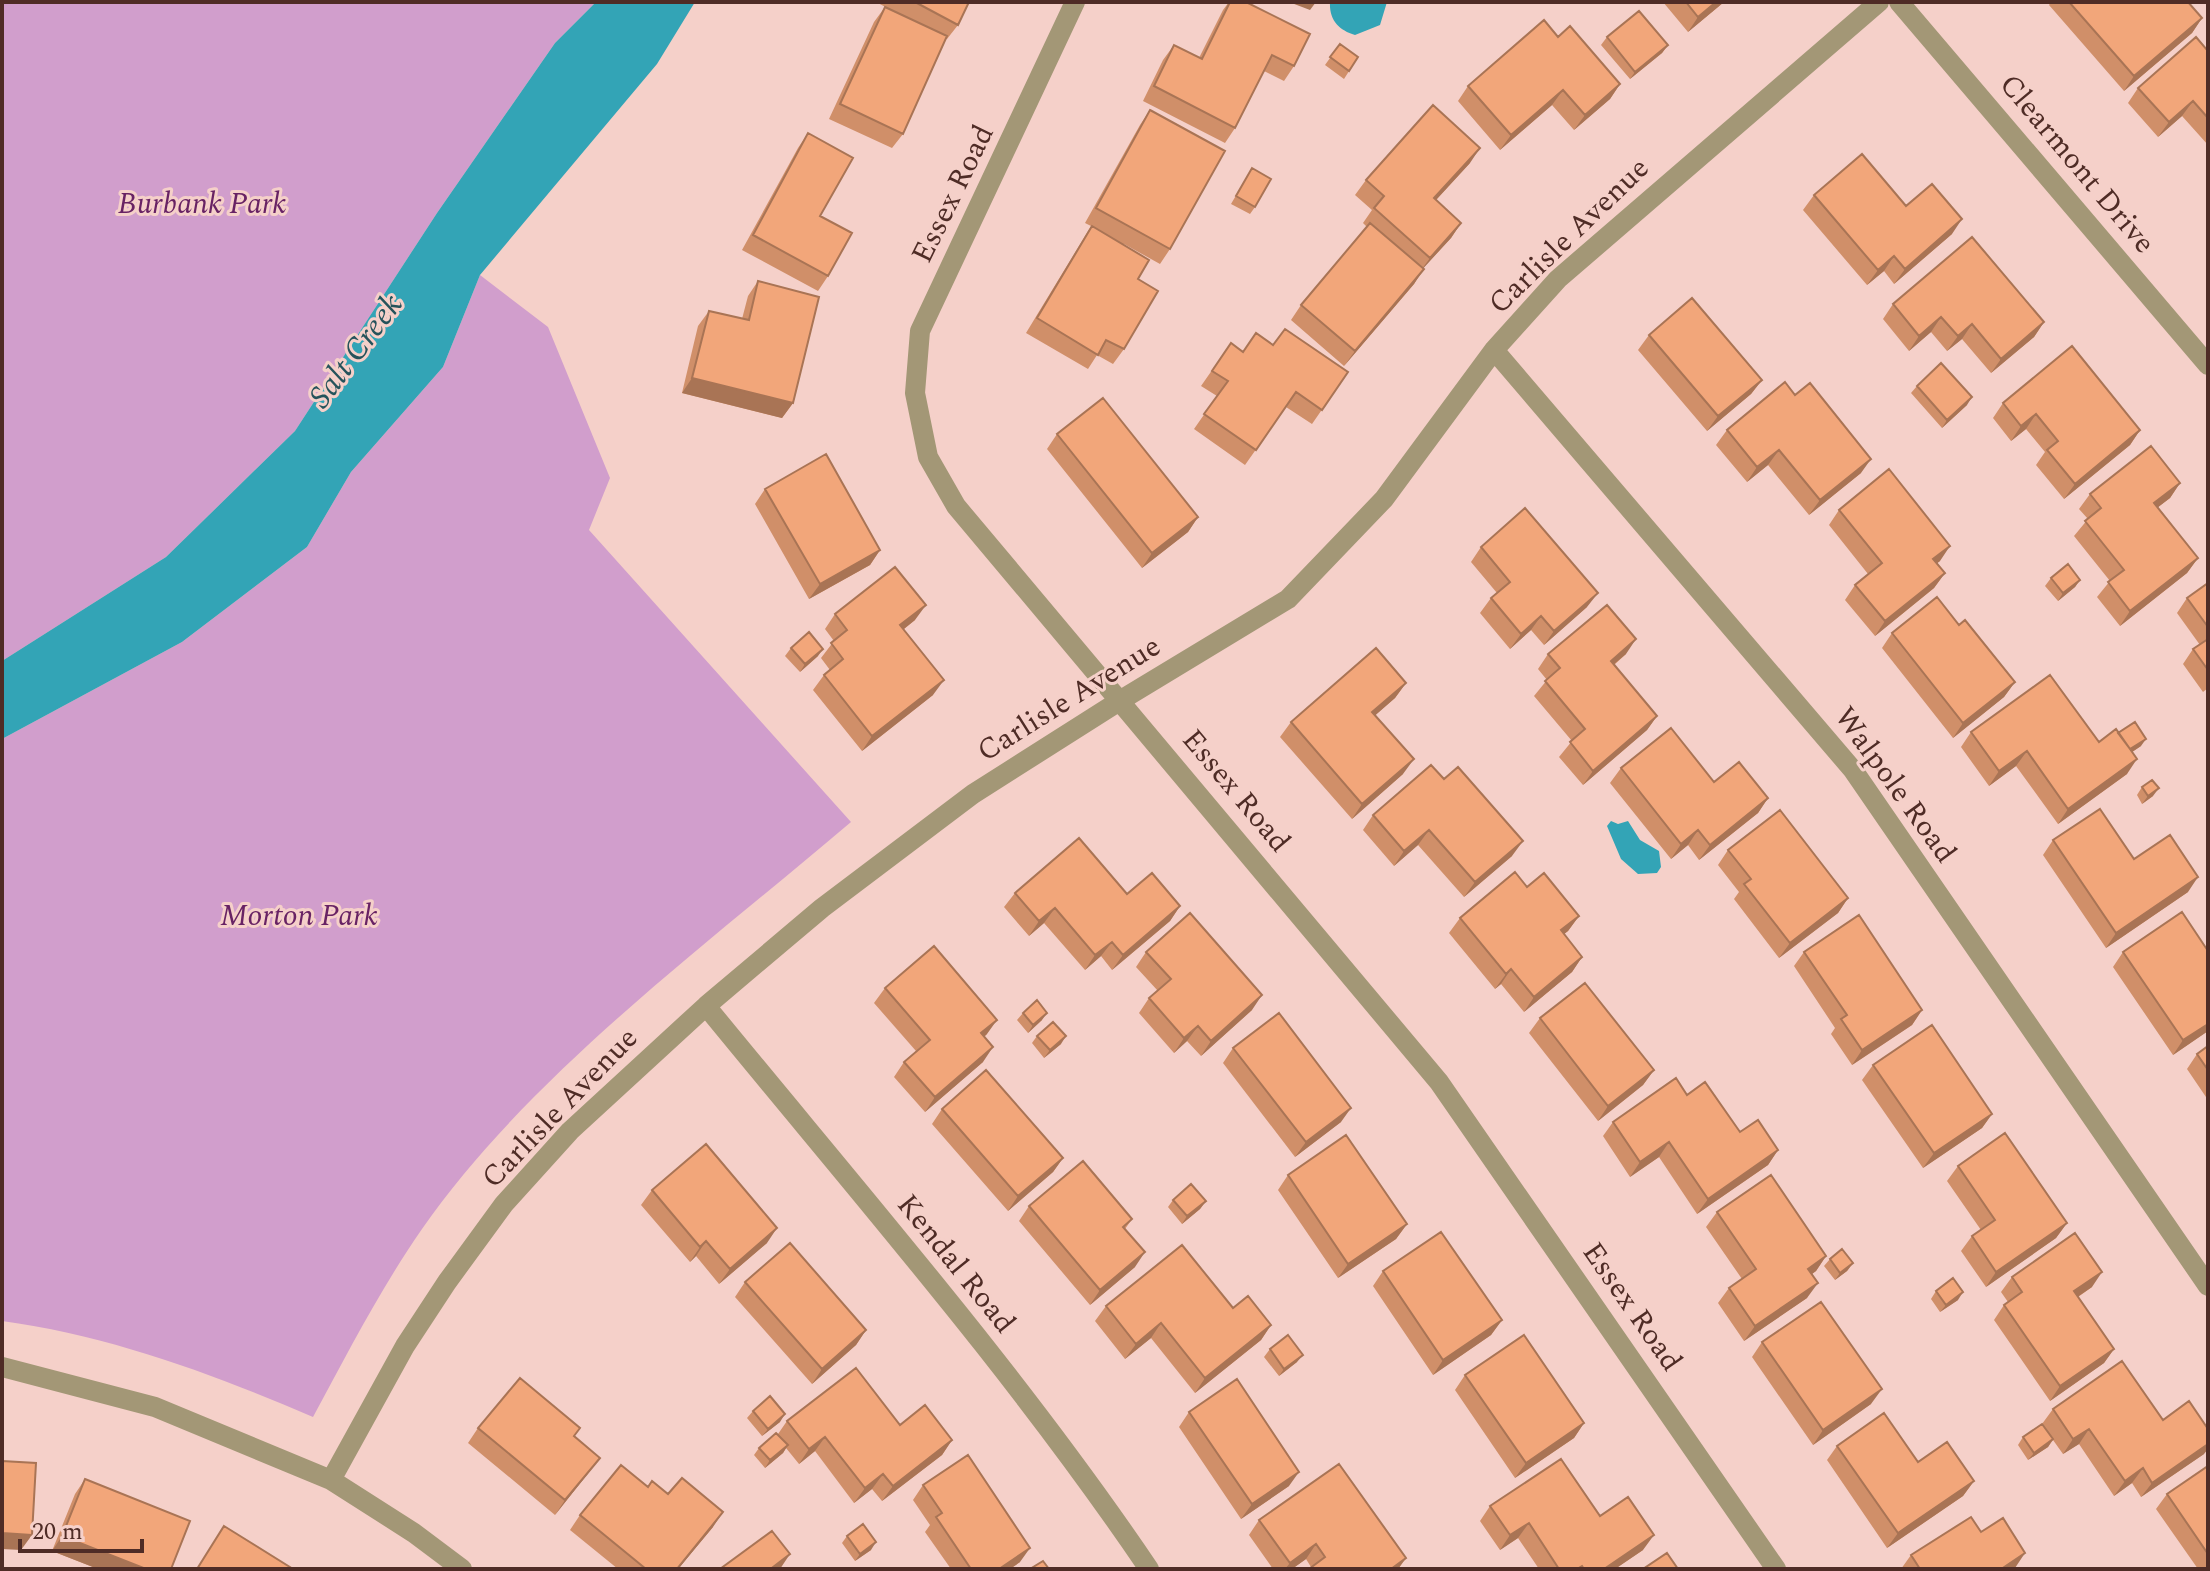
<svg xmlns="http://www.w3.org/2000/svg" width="2210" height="1571" font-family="Spectral,serif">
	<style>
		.green { fill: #d19ecc }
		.water { fill: #33a4b6 }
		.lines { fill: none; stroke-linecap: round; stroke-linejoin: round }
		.minor { stroke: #a39776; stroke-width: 20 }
		.wall { fill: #d08f69 }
		.shaded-wall { fill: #a97455 }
		.building { fill: #f2a67a; stroke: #a97455; stroke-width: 2 }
		.labels { text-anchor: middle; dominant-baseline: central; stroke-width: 6; stroke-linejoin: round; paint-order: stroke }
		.street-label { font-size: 30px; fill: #4f2c26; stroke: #f5d0c9 }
		.park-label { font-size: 30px; font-style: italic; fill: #682264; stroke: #f5d0c9 }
		.water-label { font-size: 32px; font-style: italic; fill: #25535b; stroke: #f5d0c9 }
	</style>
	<rect width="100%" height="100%" fill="#f5d0c9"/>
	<path class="green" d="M2 2H596L555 43 437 213 295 431 166 557 2 661Z
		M480 275 548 327 610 478 589 530 851 822C708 944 530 1074 422 1229 381 1288 347 1354 313 1417 213 1374 111 1336 2 1321V739L182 642 307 547 351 472 443 367Z"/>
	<path class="water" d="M596 2H695L657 64 480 275 443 367 351 472 307 547 182 642 2 739V661L166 557 295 431 437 213 555 43Z
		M1330 2H1387L1380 25 1355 35C1339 30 1329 20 1330 2Z
		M1611 821 1618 824 1628 821 1640 840 1659 851 1661 867 1657 873 1638 874 1621 859 1607 826Z"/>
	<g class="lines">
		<path class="minor" d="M1075 2 920 331 915 393 928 457 956 506 1439 1082 1776 1569
			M1899 2 2208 365
			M1494 350 1853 770 2208 1286
			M706 1006C857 1191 1015 1371 1149 1569
			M2 1367 155 1407 331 1480 414 1533 462 1569
			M331 1480 405 1346 447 1282 504 1204 570 1131 706 1006 822 908 973 794 1121 700 1288 599 1384 499 1494 350 1558 279 1879 2"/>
	</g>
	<path class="wall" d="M876 2H969L958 25 947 39H946L903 134 892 148 829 119 874 22 885 7 893 11Z
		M1229 2H1246L1294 66 1284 81 1264 71 1235 128 1225 143 1143 101 1163 60 1174 45 1199 58 1223 10Z
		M1663 2H1724L1688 32Z
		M2051 2H2188L2202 18 2192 33 2124 91 2049 5Z
		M1558 37 1620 84 1610 99 1574 130 1552 105 1500 150 1458 101 1468 86Z
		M1607 37 1668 45 1662 53 1630 79 1601 45Z
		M1340 44 1358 57 1344 79 1325 65Z
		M2208 51V145L2182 116 2158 137 2128 103 2138 88Z
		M1150 110 1170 249 1160 264 1124 244 1138 279 1124 349 1113 364 1097 355 1088 369 1026 333 1082 241 1091 226 1085 223 1140 125Z
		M808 133 828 276 818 291 742 250 798 148Z
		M1470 163 1436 200 1461 223 1451 238 1423 268 1414 284 1344 366 1291 320 1301 305 1367 227 1363 223 1372 210 1355 195 1366 180Z
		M1252 168 1255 207 1250 214 1231 204Z
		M1814 195 1906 206 1952 234 1894 284 1884 271 1867 285 1803 210Z
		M758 281 793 403 782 418 682 393 698 326 709 311 742 319 748 296Z
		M1893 304 2044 322 2034 337 1991 373 1962 339 1947 351 1931 332 1909 351 1883 319Z
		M1649 335 1762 380 1751 394 1707 431 1638 350Z
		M1231 343 1243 351 1273 345 1348 372 1312 424 1286 407 1245 465 1194 429 1217 396 1201 386Z
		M1917 386 1967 405 1942 428 1911 393Z
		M2003 403 2140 430 2130 445 2064 499 2036 465 2045 452 2026 429 2011 441 1993 418Z
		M1727 430 1861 473 1809 515 1768 465 1747 482 1716 445Z
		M1057 434 1198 517 1188 532 1142 568 1047 449Z
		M2180 483 2170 498 2158 507 2198 558 2187 573 2120 626 2097 597 2110 581 2074 536 2088 519 2079 509 2090 494Z
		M765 489 880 550 870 565 809 599 755 504Z
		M1839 510 1940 561 1937 563 1945 573 1934 588 1875 636 1845 600 1855 585 1868 574 1829 525Z
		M1481 547 1587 607 1544 645 1531 630 1510 649 1480 613 1491 598 1497 593 1471 562Z
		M2051 578 2080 580 2075 587 2058 601 2045 586Z
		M2208 583V688L2203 692 2183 664 2193 649 2200 645 2177 613 2187 598Z
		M835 614 915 620 904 629 933 695 862 751 813 690 824 675 830 670 821 658 834 641 825 629Z
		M1959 625 2015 682 2004 697 1953 738 1882 648 1892 633Z
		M791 648 818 656 800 672 785 656Z
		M1548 654H1626L1614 665 1657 716 1647 730 1583 785 1559 757 1572 741 1534 696 1547 680 1538 669Z
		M1406 683 1395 698 1375 715 1403 774 1352 819 1280 737 1291 722Z
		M1971 732 2099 742 2118 733 2141 746 2132 752 2127 774 2058 824 2016 766 1989 786 1961 747Z
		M1431 765 1512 856 1464 897 1418 845 1394 866 1363 830 1373 815Z
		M1621 768 1714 782 1768 798 1758 813 1699 860 1688 845 1671 859 1610 783Z
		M2142 787 2153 796 2142 804 2137 795Z
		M2053 840 2134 859 2188 892 2106 948 2043 855Z
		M1728 850 1848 898 1838 913 1779 958 1734 899 1739 892 1718 865Z
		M1527 887 1579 916 1568 931 1564 934 1582 957 1572 972 1524 1012 1501 984 1495 989 1449 933 1460 918Z
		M1015 893 1127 894 1180 906 1170 921 1112 970 1101 956 1085 970 1044 923 1029 936 1004 907Z
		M2208 951V1031L2173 1055 2113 967 2123 952Z
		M1146 952 1252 1010 1201 1056 1187 1041 1174 1053 1139 1013 1149 998 1158 991 1136 967Z
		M1804 952 1922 1010 1912 1025 1852 1065 1831 1034 1835 1028 1794 966Z
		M885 988 987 1034 984 1037 983 1062 925 1112 894 1077 904 1062 916 1051 874 1003Z
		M1023 1013 1042 1020 1028 1033 1017 1020Z
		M1540 1018 1654 1070 1643 1085 1598 1121 1529 1033Z
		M1037 1036 1061 1044 1044 1058 1032 1043Z
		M2208 1046V1100L2187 1069 2197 1054Z
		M1233 1048 1341 1122 1295 1157 1223 1063Z
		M1873 1065 1992 1114 1982 1128 1923 1168 1862 1080Z
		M1687 1095 1740 1132 1778 1150 1768 1165 1697 1214 1659 1157 1630 1177 1603 1136 1613 1122Z
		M942 1109 1063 1158 1053 1172 1008 1211 932 1124Z
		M1958 1166 2067 1223 2056 1238 1986 1287 1961 1251 1972 1236 1981 1230 1947 1181Z
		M1288 1175 1407 1224 1396 1239 1338 1278 1278 1190Z
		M652 1190 767 1243 719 1284 696 1256 690 1262 641 1205Z
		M1173 1200 1206 1201 1200 1209 1182 1224 1168 1207Z
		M1029 1206 1132 1219 1125 1229 1135 1267 1090 1305 1019 1221Z
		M1717 1212 1826 1256 1816 1271 1812 1274 1807 1298 1744 1341 1718 1303 1729 1288 1742 1279 1706 1227Z
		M1830 1259 1853 1263 1847 1271 1835 1280 1824 1266Z
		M1383 1271 1502 1320 1491 1335 1433 1375 1373 1286Z
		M2012 1277 2092 1287 2078 1297 2114 1349 2104 1363 2050 1401 1994 1320 2004 1305 2008 1302 2001 1292Z
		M745 1282 866 1330 856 1345 812 1384 735 1297Z
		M1936 1291 1958 1300 1940 1312 1931 1299Z
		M1106 1306 1233 1308 1271 1325 1261 1340 1195 1393 1151 1338 1125 1359 1095 1321Z
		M1762 1342 1871 1404 1813 1445 1752 1357Z
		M1270 1349 1297 1362 1279 1376 1264 1357Z
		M1465 1375 1584 1423 1574 1438 1515 1478 1455 1390Z
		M2053 1409 2163 1420 2204 1454 2141 1497 2132 1483 2114 1496 2079 1444 2063 1454 2053 1440 2048 1447 2028 1460 2018 1445 2023 1437 2042 1424Z
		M753 1411 780 1422 762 1436 747 1418Z
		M1189 1412 1289 1486 1241 1519 1179 1427Z
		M787 1421 900 1425 952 1440 942 1455 882 1501 872 1489 854 1503 815 1451 799 1464 786 1448 783 1453 765 1468 754 1455 759 1448 778 1434Z
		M478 1428H580L574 1436 600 1458 589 1472 555 1515 468 1443Z
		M1837 1446 1918 1462 1974 1481 1963 1496 1887 1548 1827 1460Z
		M2208 1466V1569H2198L2156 1509 2167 1494Z
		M85 1479 171 1569H98L52 1551 75 1494Z
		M923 1485 1020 1562 1010 1569H951L925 1532 930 1525 913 1500Z
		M648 1487 713 1527 678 1569H618L570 1530 580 1515Z
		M1490 1506 1600 1516 1643 1550 1615 1569H1539L1518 1538 1500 1550 1480 1521Z
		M1259 1520 1406 1558 1398 1569H1309L1311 1567 1306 1559 1292 1569H1273L1249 1535Z
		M1981 1532 2015 1568 1901 1569 1911 1555Z
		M847 1536 871 1550 855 1561 842 1543Z"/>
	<path class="shaded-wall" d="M1289 2H1316L1310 10Z
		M1716 2H1724L1688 32 1698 17Z
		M2202 18 2192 33 2124 91 2134 76Z
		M1668 45 1662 53 1630 79 1635 72Z
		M1620 84 1610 99 1574 130 1585 115Z
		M1563 90 1552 105 1500 150 1511 135Z
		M2193 101 2182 116 2158 137 2169 122Z
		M1480 148 1470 163 1424 213 1434 198Z
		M1962 219 1952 234 1894 284 1905 269Z
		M1461 223 1451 238 1419 273 1430 258Z
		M1894 256 1884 271 1867 285 1878 270Z
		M1424 269 1414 284 1344 366 1355 351Z
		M1941 317 1931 332 1909 351 1919 336Z
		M2044 322 2034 337 1991 373 2001 359Z
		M1972 324 1962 339 1947 351 1958 336Z
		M692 378 793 403 782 418 682 393Z
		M1762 380 1751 394 1707 431 1718 416Z
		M1972 397 1967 405 1942 428 1947 420Z
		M2036 414 2026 429 2011 441 2021 426Z
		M2140 430 2130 445 2064 499 2075 484Z
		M1779 450 1768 465 1747 482 1757 467Z
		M1871 459 1861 473 1809 515 1820 500Z
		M2180 483 2170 498 2144 518 2154 503Z
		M1198 517 1188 532 1142 568 1152 553Z
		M1950 546 1940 561 1923 574 1933 559Z
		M880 550 870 565 809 599 820 584Z
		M2198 558 2187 573 2120 626 2130 611Z
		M1945 573 1934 588 1875 636 1885 621Z
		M2080 580 2075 587 2058 601 2063 593Z
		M1598 593 1587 607 1544 645 1554 631Z
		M926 605 915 620 890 640 900 625Z
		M1541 616 1531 630 1510 649 1521 634Z
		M1636 639 1626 654 1600 676 1611 661Z
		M823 649 818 656 800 672 805 664Z
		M944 680 933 695 862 751 872 736Z
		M2015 682 2004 697 1953 738 1963 723Z
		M1406 683 1395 698 1362 727 1372 712Z
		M1657 716 1647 730 1583 785 1593 771Z
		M2146 739 2141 746 2123 758 2128 750Z
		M2027 751 2016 766 1989 786 1999 771Z
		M1414 759 1403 774 1352 819 1362 804Z
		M2137 759 2127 774 2058 824 2068 809Z
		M2159 788 2153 796 2142 804 2148 796Z
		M1768 798 1758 813 1699 860 1710 845Z
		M1429 830 1418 845 1394 866 1404 851Z
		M1698 830 1688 845 1671 859 1681 844Z
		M1523 841 1512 856 1464 897 1475 882Z
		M2198 877 2188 892 2106 948 2116 933Z
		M1848 898 1838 913 1779 958 1790 943Z
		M1180 906 1170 921 1112 970 1123 955Z
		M1055 908 1044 923 1029 936 1039 921Z
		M1579 916 1568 931 1550 945 1561 930Z
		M1112 942 1101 956 1085 970 1095 955Z
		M1582 957 1572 972 1524 1012 1534 997Z
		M1511 969 1501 984 1495 989 1506 974Z
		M1262 995 1252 1010 1201 1056 1211 1041Z
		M1922 1010 1912 1025 1852 1065 1862 1050Z
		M1047 1013 1042 1020 1028 1033 1033 1025Z
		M997 1020 987 1034 970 1048 981 1033Z
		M2208 1024V1031L2173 1055 2183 1040Z
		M1198 1026 1187 1041 1174 1053 1184 1038Z
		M1066 1036 1061 1044 1044 1058 1050 1050Z
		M993 1047 983 1062 925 1112 935 1097Z
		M1654 1070 1643 1085 1598 1121 1608 1106Z
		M1351 1108 1341 1122 1295 1157 1306 1142Z
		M1992 1114 1982 1128 1923 1168 1934 1153Z
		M1669 1142 1659 1157 1630 1177 1640 1162Z
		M1778 1150 1768 1165 1697 1214 1708 1199Z
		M1063 1158 1053 1172 1008 1211 1018 1196Z
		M1206 1201 1200 1209 1182 1224 1187 1216Z
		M2067 1223 2056 1238 1986 1287 1996 1272Z
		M1407 1224 1396 1239 1338 1278 1348 1264Z
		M777 1228 767 1243 719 1284 730 1269Z
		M706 1241 696 1256 690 1262 700 1247Z
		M1145 1252 1135 1267 1090 1305 1100 1290Z
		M1826 1256 1816 1271 1798 1284 1808 1269Z
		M1853 1263 1847 1271 1835 1280 1840 1273Z
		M2102 1272 2092 1287 2064 1306 2074 1291Z
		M1818 1283 1807 1298 1744 1341 1755 1326Z
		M1963 1292 1958 1300 1940 1312 1946 1305Z
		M1502 1320 1491 1335 1433 1375 1443 1360Z
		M1161 1323 1151 1338 1125 1359 1136 1344Z
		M1271 1325 1261 1340 1195 1393 1205 1378Z
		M866 1330 856 1345 812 1384 822 1369Z
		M2114 1349 2104 1363 2050 1401 2060 1386Z
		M1303 1355 1297 1362 1279 1376 1284 1369Z
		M1882 1389 1871 1404 1813 1445 1823 1430Z
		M785 1414 780 1422 762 1436 768 1429Z
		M1584 1423 1574 1438 1515 1478 1526 1463Z
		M2089 1429 2079 1444 2063 1454 2073 1439Z
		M825 1437 815 1451 799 1464 809 1449Z
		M2053 1439 2048 1447 2028 1460 2034 1453Z
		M952 1440 942 1455 882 1501 893 1486Z
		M2208 1444V1449L2204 1454 2141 1497 2152 1483Z
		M788 1445 783 1453 765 1468 770 1460Z
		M600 1458 589 1472 555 1515 565 1500Z
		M2143 1468 2132 1483 2114 1496 2125 1481Z
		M1299 1472 1289 1486 1241 1519 1252 1504Z
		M883 1474 872 1489 854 1503 865 1488Z
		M1974 1481 1963 1496 1887 1548 1898 1533Z
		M723 1512 713 1527 678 1569H677Z
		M1529 1523 1518 1538 1500 1550 1510 1535Z
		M2 1533 32 1535 21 1550 2 1549Z
		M1654 1535 1643 1550 1615 1569H1604Z
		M62 1536 146 1569H98L52 1551Z
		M876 1542 871 1550 855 1561 860 1554Z
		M1316 1544 1306 1559 1292 1569H1285L1290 1563Z
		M1030 1548 1020 1562 1010 1569H999Z
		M2025 1553 2015 1568 2002 1569Z
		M790 1554 780 1569H772L773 1567Z
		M1406 1558 1398 1569H1391Z"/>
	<path class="building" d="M915 2H969L958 25Z
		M1230 2H1246L1310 34 1294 66 1272 55 1235 128 1154 86 1174 45 1202 59Z
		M1686 2H1716L1698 17Z
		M2069 2H2188L2202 18 2134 76Z
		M885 7 947 36 903 134 840 104Z
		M1639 11 1668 45 1635 72 1607 37Z
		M1544 20 1558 37 1570 26 1620 84 1585 115 1563 90 1511 135 1468 86Z
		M2196 37 2208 51V118L2193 101 2169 122 2138 88Z
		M1340 44 1358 57 1349 71 1330 57Z
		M1433 105 1480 148 1434 198 1461 223 1430 258 1374 208 1384 196 1366 180Z
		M1150 110 1225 151 1170 249 1096 208Z
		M808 133 853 158 820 216 852 233 828 276 753 235Z
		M1862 154 1906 206 1932 184 1962 219 1905 269 1894 256 1878 270 1814 195Z
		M1252 168 1271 179 1255 207 1236 196Z
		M1370 223 1424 269 1355 351 1301 305Z
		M1092 226 1149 260 1138 279 1158 291 1124 349 1106 340 1098 355 1037 318Z
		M1972 237 2044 322 2001 359 1972 324 1958 336 1941 317 1919 336 1893 304Z
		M758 281 819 297 793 403 692 378 709 311 749 320Z
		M1692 298 1762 380 1718 416 1649 335Z
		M1285 329 1348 372 1322 410 1296 392 1256 450 1204 414 1228 381 1212 371 1231 343 1243 352 1256 333 1273 345Z
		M2072 346 2140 430 2075 484 2047 450 2058 441 2036 414 2021 426 2003 403Z
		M1941 363 1972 397 1947 420 1917 386Z
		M1785 382 1795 395 1810 383 1871 459 1820 500 1779 450 1757 467 1727 430Z
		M1103 398 1198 517 1152 553 1057 434Z
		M2151 446 2180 483 2154 503 2198 558 2130 611 2108 582 2124 570 2085 521 2101 508 2090 494Z
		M826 454 880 550 820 584 765 489Z
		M1889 469 1950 546 1933 559 1945 573 1885 621 1855 585 1882 563 1839 510Z
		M1525 508 1598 593 1554 631 1541 616 1521 634 1491 598 1510 582 1481 547Z
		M2068 564 2080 580 2063 593 2051 578Z
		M895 567 926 605 900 625 944 680 872 736 824 675 843 659 831 643 847 630 835 614Z
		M2208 583V627L2187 598Z
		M1937 597 1959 625 1965 620 2015 682 1963 723 1892 633Z
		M1607 605 1636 639 1611 661 1657 716 1593 771 1570 742 1585 729 1545 681 1560 668 1548 654Z
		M809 632 823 649 805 664 791 648Z
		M2208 639V670L2193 649Z
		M1376 648 1406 683 1372 712 1414 759 1362 804 1291 722Z
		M2050 675 2099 742 2116 729 2137 759 2068 809 2027 751 1999 771 1971 732Z
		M2135 722 2146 739 2130 749 2118 733Z
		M1671 728 1714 782 1739 762 1768 798 1710 845 1698 830 1681 844 1621 768Z
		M1431 765 1444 779 1458 767 1523 841 1475 882 1429 830 1404 851 1373 815Z
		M2152 780 2159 788 2148 796 2142 787Z
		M2100 809 2134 859 2170 835 2198 877 2116 933 2053 840Z
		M1780 810 1848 898 1790 943 1744 884 1751 879 1728 850Z
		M1079 838 1127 894 1152 873 1180 906 1123 955 1112 942 1095 955 1055 908 1039 921 1015 893Z
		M1515 872 1527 887 1544 873 1579 916 1561 930 1582 957 1534 997 1511 969 1506 974 1460 918Z
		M2182 912 2208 951V1024L2183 1040 2123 952Z
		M1190 913 1262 995 1211 1041 1198 1026 1184 1038 1149 998 1171 979 1146 952Z
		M1859 915 1922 1010 1862 1050 1841 1019 1847 1015 1804 952Z
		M934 946 997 1020 981 1033 993 1047 935 1097 904 1062 930 1040 885 988Z
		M1585 983 1654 1070 1608 1106 1540 1018Z
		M1037 1000 1047 1013 1033 1025 1023 1013Z
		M1279 1013 1351 1108 1306 1142 1233 1048Z
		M1053 1022 1066 1036 1050 1050 1037 1036Z
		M1932 1025 1992 1114 1934 1153 1873 1065Z
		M2208 1046V1070L2197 1054Z
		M986 1070 1063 1158 1018 1196 942 1109Z
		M1676 1078 1687 1095 1705 1082 1740 1132 1758 1120 1778 1150 1708 1199 1669 1142 1640 1162 1613 1122Z
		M2005 1133 2067 1223 1996 1272 1972 1236 1995 1220 1958 1166Z
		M1346 1135 1407 1224 1348 1264 1288 1175Z
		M706 1144 777 1228 730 1269 706 1241 700 1247 652 1190Z
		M1083 1161 1132 1219 1123 1227 1145 1252 1100 1290 1029 1206Z
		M1771 1175 1826 1256 1808 1269 1818 1283 1755 1326 1729 1288 1756 1269 1717 1212Z
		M1191 1184 1206 1201 1187 1216 1173 1200Z
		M1441 1232 1502 1320 1443 1360 1383 1271Z
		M2075 1233 2102 1272 2074 1291 2114 1349 2060 1386 2004 1305 2022 1292 2012 1277Z
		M790 1243 866 1330 822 1369 745 1282Z
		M1182 1245 1233 1308 1248 1296 1271 1325 1205 1378 1161 1323 1136 1344 1106 1306Z
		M1842 1249 1853 1263 1840 1273 1830 1259Z
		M1953 1278 1963 1292 1946 1305 1936 1291Z
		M1821 1302 1882 1389 1823 1430 1762 1342Z
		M1288 1335 1303 1355 1284 1369 1270 1349Z
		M1524 1335 1584 1423 1526 1463 1465 1375Z
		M2122 1361 2163 1420 2189 1401 2208 1429V1444L2152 1483 2143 1468 2125 1481 2089 1429 2073 1439 2053 1409Z
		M856 1368 900 1425 925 1405 952 1440 893 1486 883 1474 865 1488 825 1437 809 1449 787 1421Z
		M520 1378 580 1428 574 1436 600 1458 565 1500 478 1428Z
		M1237 1379 1299 1472 1252 1504 1189 1412Z
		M770 1396 785 1414 768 1429 753 1411Z
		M1884 1413 1918 1462 1947 1442 1974 1481 1898 1533 1837 1446Z
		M2042 1424 2053 1439 2034 1453 2023 1437Z
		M776 1433 788 1445 770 1460 759 1448Z
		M968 1455 1030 1548 999 1569H971L936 1517 942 1513 923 1485Z
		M1561 1459 1600 1516 1628 1497 1654 1535 1604 1569H1584L1582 1566 1577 1569H1559L1529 1523 1510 1535 1490 1506Z
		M2 1461 36 1463 32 1535 2 1533Z
		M1339 1464 1406 1558 1391 1569H1309L1325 1557 1316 1544 1290 1563 1259 1520Z
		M621 1465 648 1487 652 1481 668 1494 682 1478 723 1512 677 1569H646L580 1515Z
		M2208 1466V1554L2167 1494Z
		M85 1479 190 1521 171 1569H146L62 1536Z
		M1971 1517 1981 1532 2003 1518 2025 1553 2003 1568 2004 1569H1920L1911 1555Z
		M863 1524 876 1542 860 1554 847 1536Z
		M224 1526 293 1569H197Z
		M772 1531 790 1554 773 1567 775 1569H720Z
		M1667 1553 1678 1569H1643Z
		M1043 1561 1049 1569H1030Z"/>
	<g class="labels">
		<g class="street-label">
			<text transform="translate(2077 164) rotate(50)">Clearmont Drive</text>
			<text transform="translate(953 194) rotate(-64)">Essex Road</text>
			<text transform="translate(1569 236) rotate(-44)">Carlisle Avenue</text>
			<text transform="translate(1069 699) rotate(-32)">Carlisle Avenue</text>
			<text transform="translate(1895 785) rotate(54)">Walpole Road</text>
			<text transform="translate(1236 791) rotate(50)">Essex Road</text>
			<text transform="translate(560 1108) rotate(-46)">Carlisle Avenue</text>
			<text transform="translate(956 1264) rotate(51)">Kendal Road</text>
			<text transform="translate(1632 1307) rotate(55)">Essex Road</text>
		</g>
		<g class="park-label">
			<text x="202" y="204">Burbank Park</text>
			<text x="299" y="916">Morton Park</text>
		</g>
		<g class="water-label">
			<text transform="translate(356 351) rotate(-53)">Salt Creek</text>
		</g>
	</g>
	<rect width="2210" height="1571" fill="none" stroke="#4f2c26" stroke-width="8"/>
	<path d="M20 1539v12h122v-12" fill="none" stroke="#4f2c26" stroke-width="4"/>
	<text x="32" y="1539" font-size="24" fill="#4f2c26" stroke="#f5d0c9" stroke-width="6" paint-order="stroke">20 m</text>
</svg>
